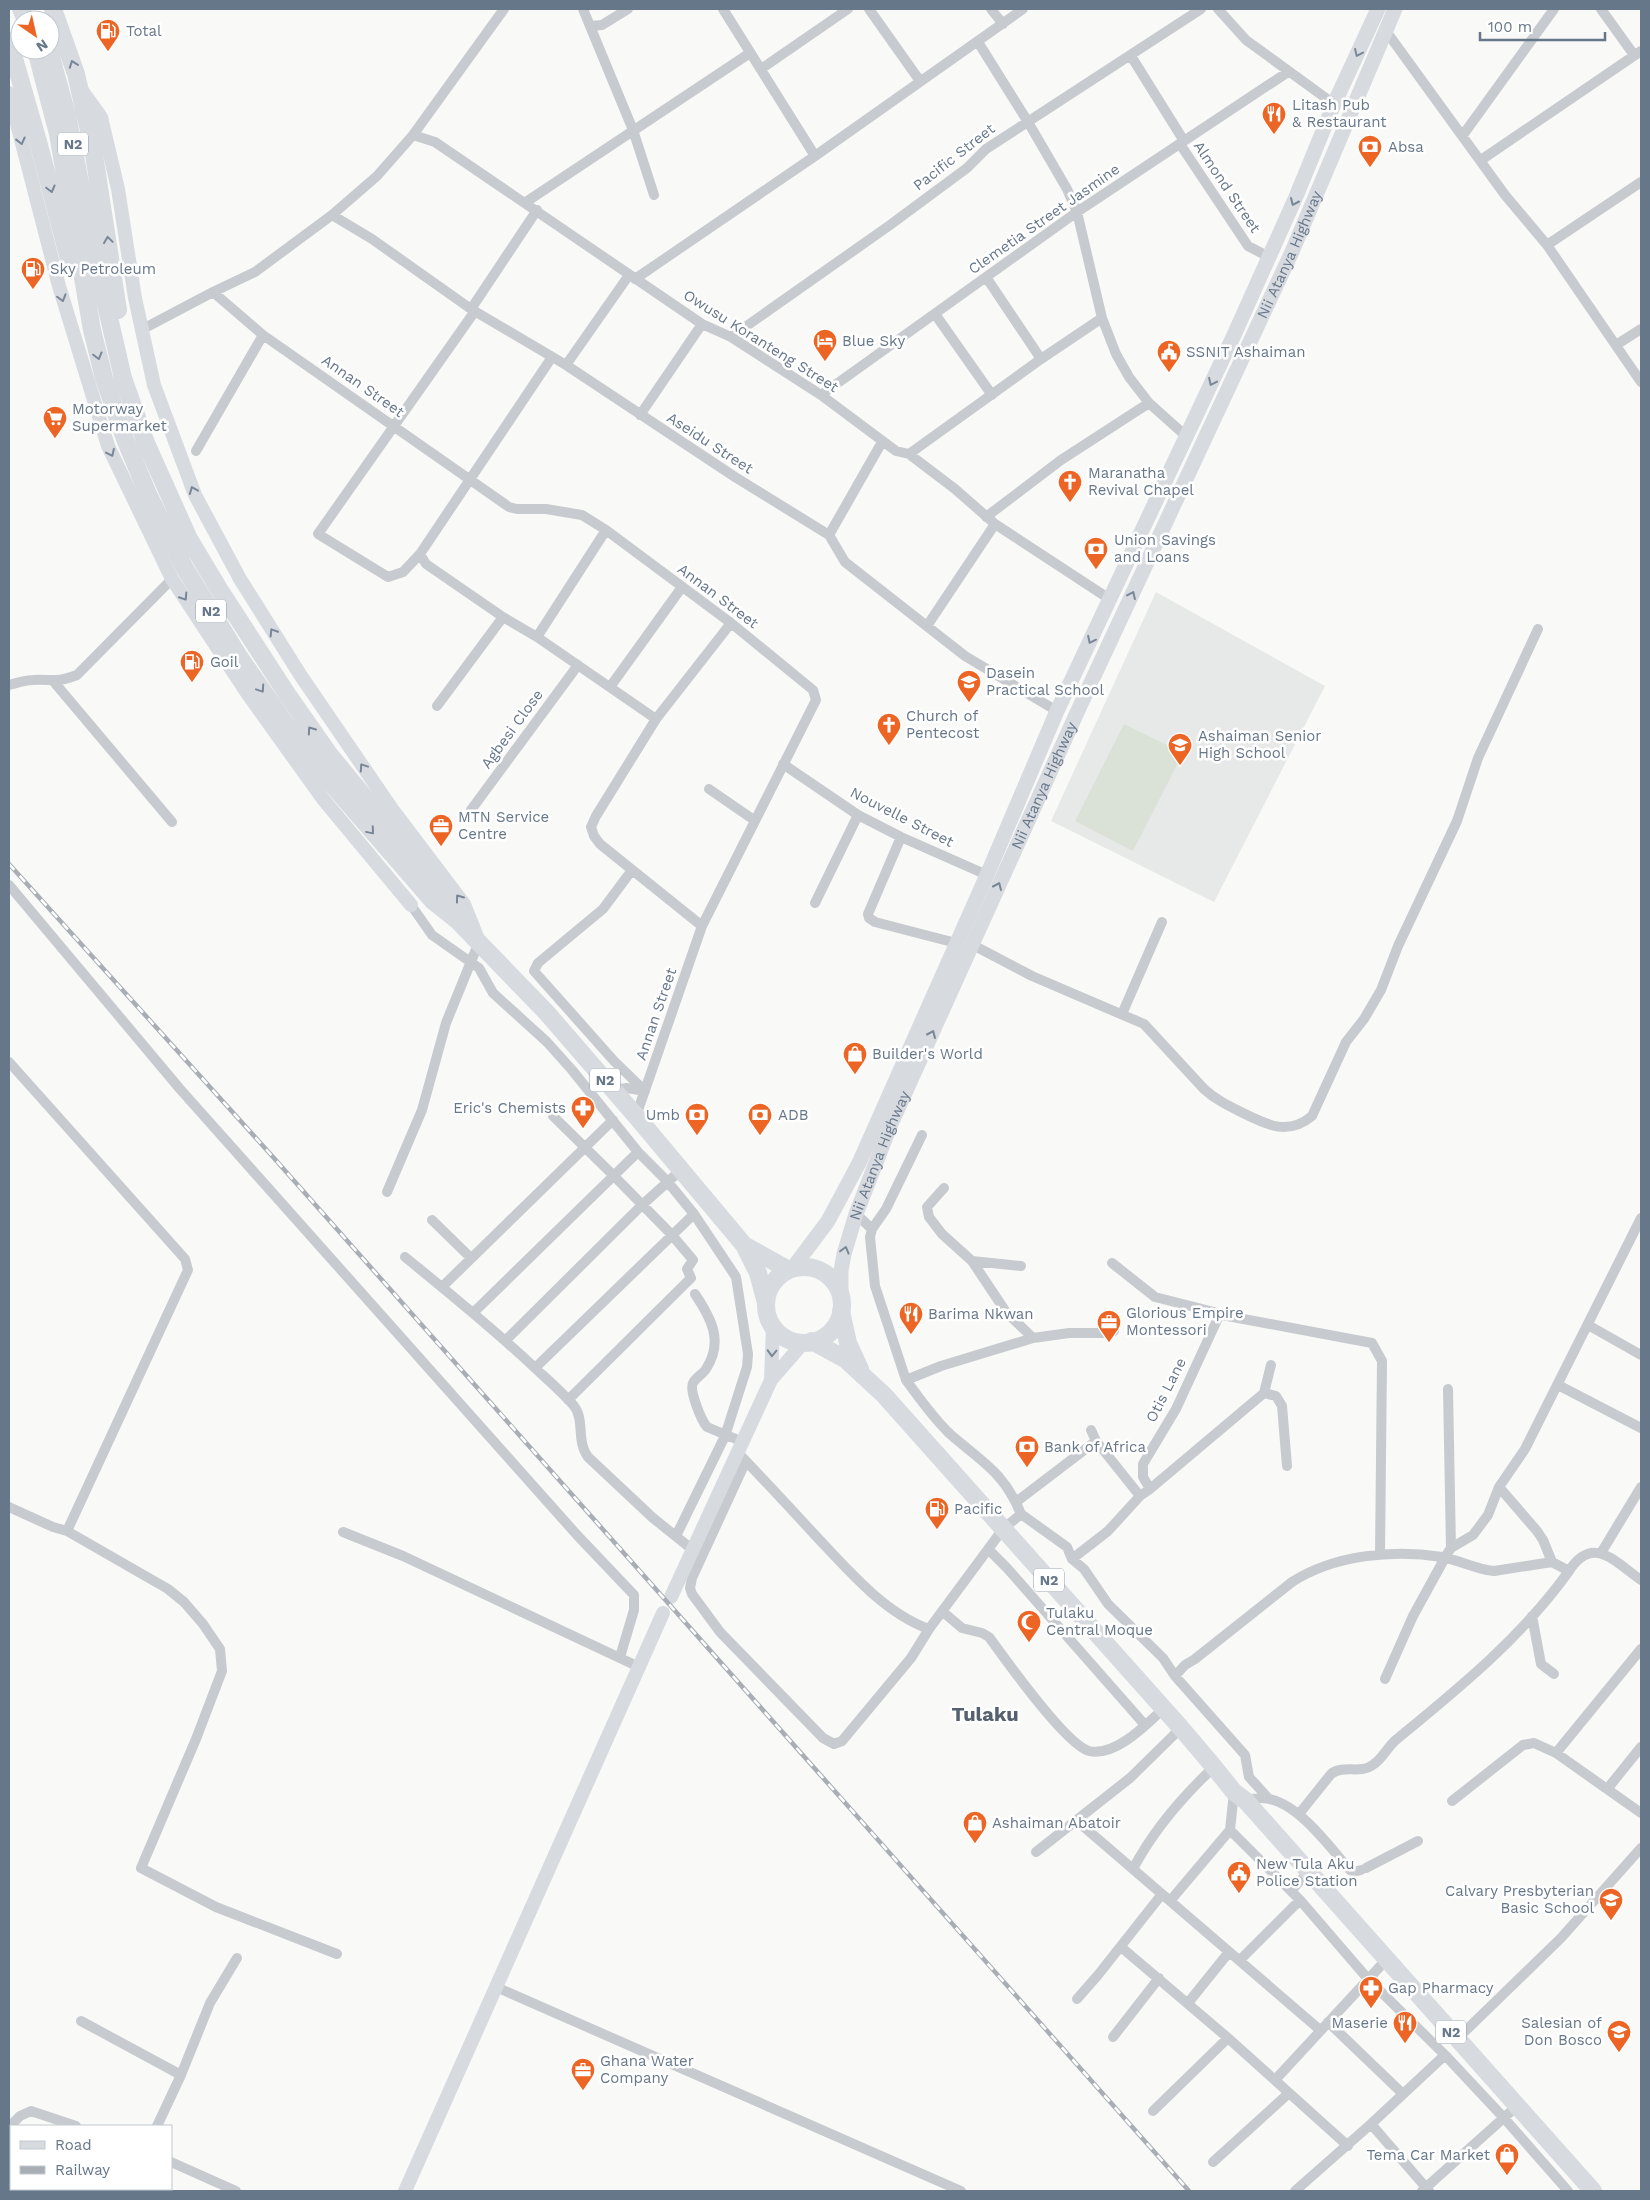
<svg xmlns="http://www.w3.org/2000/svg" width="1650" height="2200" font-family="'Work Sans',sans-serif">
	<style>
		.built { fill: #e7e8e8 }
		.garden { fill: #dae2d8 }
		.lines { fill: none; stroke-linecap: round; stroke-linejoin: round }
		.street { stroke: #c7cacf; stroke-width: 10 }
		.secondary { stroke: #d7dbe0; stroke-width: 14 }
		.primary { stroke: #d7dbe0; stroke-width: 15 }
		.highway { stroke: #d7dbe0; stroke-width: 18 }
		.rail-casing { stroke: #a9aeb5; stroke-width: 4.5 }
		.rail { stroke: #fff; stroke-width: 2.5; stroke-dasharray: 8; stroke-linecap: butt }
		.oneway { stroke: #788697 }
		.labels { text-anchor: middle; dominant-baseline: central; stroke-width: 5; stroke-linejoin: round; paint-order: stroke }
		.shield { fill: #fff; stroke: #95a0ad; stroke-width: 1 }
		.shield-label { font-size: 14px; font-weight: bold; fill: #67778a }
		.poi-label { font-size: 15px; fill: #67778a; stroke: #fff; text-anchor: start }
		.street-label { font-size: 15px; fill: #67778a; stroke: #fff }
		.district-label { font-size: 20px; font-weight: bold; fill: #55616e; stroke: #fff }
	</style>
	<rect width="100%" height="100%" fill="#f9f9f7"/>
	<path class="built" d="M1156 592 1325 686 1214 902 1051 821Z"/>
	<path class="garden" d="M1124 724 1183 753 1133 851 1075 821Z"/>
	<g class="lines">
		<path class="street" d="M583 9 590 26 602 25 628 9
			M723 9 815 156
			M869 9 920 81
			M991 9 1003 24
			M1218 9 1246 40 1334 104
			M1601 9 1634 55
			M590 26 633 130 654 195
			M1386 31 1505 195 1547 245 1641 382
			M978 42 1028 122 1067 189 1077 212 1102 318 1116 354 1129 377 1149 403 1187 437
			M1131 56 1184 141
			M761 69 848 9
			M413 135 435 142 702 324 731 337 821 395 896 451 909 454 955 489 995 524 1111 600
			M1463 135 1554 9
			M1180 144 1248 246 1267 256 1271 251
			M1481 160 1641 51
			M526 202 750 53
			M332 215 372 239 471 309 566 365 735 477 829 535 845 562 965 656 1057 711
			M1547 245 1641 182
			M986 277 1041 359
			M635 279 815 156 1023 9
			M213 292 263 335 509 507 517 509H546L582 515 606 530 731 623 813 690 816 700 702 926 636 1116
			M471 309 537 210
			M475 311 318 534 388 577 403 572 420 554 552 357
			M935 314 992 395
			M141 330 213 292 255 272 332 215 377 176 413 135 504 9
			M731 337 890 225 967 168 986 149 1201 9
			M1616 345 1641 329
			M566 365 629 275
			M821 395 1077 212 1288 72
			M640 415 702 324
			M196 451 263 335
			M909 454 1041 359 1102 318
			M986 517 1061 460 1149 403
			M829 535 882 442
			M420 554 426 564 503 617 537 637 656 719
			M927 626 995 524
			M537 637 606 530
			M54 682 172 822
			M9 685C17 683 25 680 33 680 52 679 57 683 77 675L172 579
			M610 687 682 587
			M437 706 503 617
			M783 764 858 815 901 837 987 875
			M709 789 754 820
			M471 810 578 665
			M901 837 868 914 869 918 875 922 956 943
			M632 870 603 909 538 963 534 971 614 1061 645 1091
			M9 885 180 1089 577 1535 634 1595V1610L620 1657
			M815 903 858 815
			M411 905 432 935 479 968 493 993 547 1042 572 1070 638 1152 667 1181 694 1214 736 1277 748 1354 747 1367 725 1436 676 1536
			M702 926 600 844 594 836 591 827 596 816 656 719 731 623
			M971 944 1032 976 1144 1024 1204 1089C1216 1100 1229 1106 1243 1113 1267 1125 1288 1136 1312 1116L1346 1042 1364 1019 1381 990 1398 946 1457 821 1478 758 1538 629
			M1122 1014 1162 922
			M9 1062 177 1250 185 1259 188 1270 67 1531 53 1527 9 1507
			M613 1090 627 1088 645 1091
			M553 1116 614 1176 672 1235 693 1260 687 1269 691 1278 568 1400
			M944 1188 927 1207 929 1217 942 1234 972 1261 1006 1312 1033 1338
			M387 1192 422 1110 446 1023 479 942
			M856 1214 872 1229
			M432 1220 471 1258
			M405 1257C449 1293 494 1329 536 1369 549 1381 563 1393 574 1406 585 1420 576 1441 588 1457L653 1518 693 1550
			M972 1261 1021 1266
			M442 1287 613 1120
			M695 1294C711 1318 724 1341 706 1369 703 1374 696 1377 693 1383 689 1390 701 1420 707 1427L743 1442
			M473 1313 638 1152
			M1217 1314 1372 1343 1382 1361 1380 1555
			M1588 1325 1641 1355
			M506 1340 642 1205 681 1170
			M535 1368 694 1214
			M906 1380 875 1286 870 1237 872 1229 886 1209 922 1135
			M1558 1385 1641 1428
			M1448 1389 1451 1548
			M1264 1393 1276 1396 1282 1406 1287 1466
			M1091 1430 1096 1441 1140 1496
			M742 1457C767 1483 791 1509 815 1535 847 1569 884 1613 929 1629
			M746 1461 692 1578 690 1588 692 1594 720 1632 823 1738 834 1744 842 1741 911 1658 929 1629 1003 1529 1021 1514 1067 1547 1072 1559 1084 1569 1108 1604 1163 1658 1175 1676 1185 1665 1195 1659 1292 1582C1334 1555 1393 1549 1442 1557 1457 1560 1472 1567 1487 1570L1494 1571 1552 1562 1569 1571C1593 1534 1615 1562 1641 1580
			M1499 1487 1537 1531 1543 1540 1552 1562
			M1150 1489 1264 1393 1271 1365
			M1016 1502 1096 1441
			M1021 1514C1004 1472 982 1462 950 1434 933 1418 920 1399 906 1380L941 1366 1033 1338 1069 1333H1104L1114 1331
			M67 1531 168 1589 184 1602 203 1624 220 1649 222 1671 196 1739 141 1868 216 1907 337 1954
			M343 1532 403 1556 639 1667
			M988 1549 1007 1568 1145 1725
			M1601 1553 1641 1487
			M1072 1559 1108 1531 1140 1496 1150 1489 1143 1477V1464L1176 1409 1218 1318 1214 1312 1155 1297 1112 1263
			M943 1612 962 1628 982 1633 989 1637C1005 1659 1066 1745 1089 1751 1115 1757 1146 1725 1163 1709
			M1532 1616 1541 1664 1554 1674
			M1175 1676 1245 1755 1249 1777 1268 1798
			M1385 1679 1413 1616 1447 1554 1451 1548 1473 1535 1488 1515 1499 1487 1525 1449 1641 1218
			M1556 1753 1641 1813
			M1608 1788 1641 1747
			M1246 1801C1286 1784 1326 1843 1349 1869L1353 1872 1361 1870
			M1452 1801 1523 1745 1534 1743 1556 1753 1641 1649
			M1299 1814 1331 1774C1344 1764 1361 1775 1374 1764 1383 1758 1388 1746 1397 1739 1459 1688 1522 1637 1569 1571
			M1077 1821 1320 2030
			M1230 1830 1300 1900 1368 1979 1445 2055 1504 2118 1568 2191
			M1036 1852 1130 1778 1181 1728
			M1366 1868 1418 1841
			M1133 1869C1154 1829 1182 1797 1214 1767
			M1291 1891 1308 1872
			M1170 1901 1230 1830 1234 1792
			M1121 1947 1228 2038 1348 2146
			M1240 1960 1300 1900
			M496 1987 961 2191
			M1077 1999 1098 1975 1162 1894
			M1188 2003 1229 1952
			M81 2021 181 2075
			M1328 2022 1403 2094
			M1113 2037 1159 1978
			M1457 2039 1561 1938 1641 1848
			M1275 2080 1386 1960
			M1153 2111 1228 2038
			M157 2126 181 2075 210 2003 237 1958
			M9 2127 20 2116 31 2111 76 2126
			M171 2162 236 2191
			M1213 2162 1289 2093
			M1295 2191 1371 2124
			M1422 2191 1517 2106
			M1429 2191 1371 2124 1445 2055"/>
		<path class="secondary" d="M81 89 101 117 118 189 135 298 154 385 195 495 240 579 301 676 392 809 464 904 478 939
			M9 93 59 286 108 446 172 579 247 693 323 799 411 905
			M771 1380 773 1327
			M671 1597 771 1380 804 1342
			M405 2191 663 1613"/>
		<g class="primary">
			<path d="M792 1269 828 1221 859 1163 987 875 1057 711 1234 335 1295 199 1334 104 1378 9"/>
			<path id="s1" d="M841 1298V1271L844 1254 856 1214 891 1124 1080 706 1291 254 1395 9"/>
		</g>
		<path class="highway" d="M21 9 26 20
			M53 9 76 74 93 148 118 310
			M9 41 39 145 71 267
			M36 50 58 134 92 330 104 378 125 439 148 494 184 567 238 655 285 723 330 782 433 901 458 921 547 1013 636 1116 744 1245 758 1273 766 1303
			M49 50 67 115 91 240 123 378 146 443 189 539 219 589 287 694 329 754 442 891 454 914
			M744 1245 789 1270
			M766 1305a38 38 0 1 1 76 0a38 38 0 1 1-76 0Z
			M841 1311 848 1343 860 1369
			M812 1341 845 1359 884 1395 1181 1728 1214 1767 1234 1792 1246 1801 1593 2191"/>
		<defs>
			<path id="rail" d="M9 864 273 1157 1189 2191"/>
		</defs>
		<use href="#rail" class="rail-casing"/>
		<use href="#rail" class="rail"/>
	</g>
	<defs><path id="oneway-chevron" d="M-2-3.5L2.5 0L-2 3.5" fill="none" stroke-width="1.6" stroke-linecap="round" stroke-linejoin="round" transform="scale(1.25)"/></defs>
	<g class="oneway">
		<use href="#oneway-chevron" transform="translate(1358 53) rotate(115)"/>
		<use href="#oneway-chevron" transform="translate(73 64) rotate(-110)"/>
		<use href="#oneway-chevron" transform="translate(21 141) rotate(76)"/>
		<use href="#oneway-chevron" transform="translate(51 189) rotate(75)"/>
		<use href="#oneway-chevron" transform="translate(1294 202) rotate(114)"/>
		<use href="#oneway-chevron" transform="translate(108 240) rotate(-98)"/>
		<use href="#oneway-chevron" transform="translate(62 298) rotate(74)"/>
		<use href="#oneway-chevron" transform="translate(98 356) rotate(75)"/>
		<use href="#oneway-chevron" transform="translate(1212 382) rotate(115)"/>
		<use href="#oneway-chevron" transform="translate(111 453) rotate(65)"/>
		<use href="#oneway-chevron" transform="translate(193 490) rotate(-112)"/>
		<use href="#oneway-chevron" transform="translate(1132 595) rotate(-65)"/>
		<use href="#oneway-chevron" transform="translate(184 597) rotate(57)"/>
		<use href="#oneway-chevron" transform="translate(273 632) rotate(-122)"/>
		<use href="#oneway-chevron" transform="translate(1091 640) rotate(116)"/>
		<use href="#oneway-chevron" transform="translate(261 689) rotate(56)"/>
		<use href="#oneway-chevron" transform="translate(311 730) rotate(-125)"/>
		<use href="#oneway-chevron" transform="translate(363 767) rotate(-124)"/>
		<use href="#oneway-chevron" transform="translate(371 831) rotate(50)"/>
		<use href="#oneway-chevron" transform="translate(998 886) rotate(-66)"/>
		<use href="#oneway-chevron" transform="translate(459 898) rotate(-126)"/>
		<use href="#oneway-chevron" transform="translate(932 1034) rotate(-66)"/>
		<use href="#oneway-chevron" transform="translate(845 1250) rotate(-75)"/>
		<use href="#oneway-chevron" transform="translate(772 1353) rotate(92)"/>
	</g>
	<defs>
		<symbol id="fuel-pin" viewBox="-11 -11 22 30"><path d="M0 17L-7.5 6A9.5 9.5 0 1 1 7.5 6Z" fill="#ec6524" stroke="#fff"/><path d="M-5.5-6h7V0h2V4h1.3V-2.5L3-4.5l.8-.8L6-3V5H2.5V1h-1V6h-7ZM-4.2-4.7v3.2H.2V-4.7Z" fill="#fff"/></symbol>
		<symbol id="restaurant-pin" viewBox="-11 -11 22 30"><path d="M0 17L-7.5 6A9.5 9.5 0 1 1 7.5 6Z" fill="#ec6524" stroke="#fff"/><path d="M-5-6h1v4h1v-4h1v4h1v-4h1v5L-1.5 .5V6h-2V.5L-5-1ZM5-6V6H3V1.5H1.5Q1.5-4 5-6Z" fill="#fff"/></symbol>
		<symbol id="bank-pin" viewBox="-11 -11 22 30"><path d="M0 17L-7.5 6A9.5 9.5 0 1 1 7.5 6Z" fill="#ec6524" stroke="#fff"/><path d="M-6-4H6V4H-6ZM0-2.3a2.3 2.3 0 1 0 0 4.6a2.3 2.3 0 1 0 0-4.6Z" fill="#fff"/></symbol>
		<symbol id="hotel-pin" viewBox="-11 -11 22 30"><path d="M0 17L-7.5 6A9.5 9.5 0 1 1 7.5 6Z" fill="#ec6524" stroke="#fff"/><path d="M-6-4.5h1.5V1H6V5H4.5V3h-9V5H-6ZM-4 0a1.8 1.8 0 1 1 3.6 0ZM.5 0V-2.5h3Q6-2.5 6 0Z" fill="#fff"/></symbol>
		<symbol id="civic-pin" viewBox="-11 -11 22 30"><path d="M0 17L-7.5 6A9.5 9.5 0 1 1 7.5 6Z" fill="#ec6524" stroke="#fff"/><path d="M-.6-6.5H3V-4.5H.6V-3L4-1V1h2V6H-6V1h2V-1L-.6-3ZM-1.2 2.5V6h2.4V2.5Z" fill="#fff"/></symbol>
		<symbol id="supermarket-pin" viewBox="-11 -11 22 30"><path d="M0 17L-7.5 6A9.5 9.5 0 1 1 7.5 6Z" fill="#ec6524" stroke="#fff"/><path d="M-6-5.5h2.5l.6 2H6L4.5 2H-2.5L-4.4-4H-6ZM-1.5 3.2a1.3 1.3 0 1 0 .1 0ZM3 3.2a1.3 1.3 0 1 0 .1 0Z" fill="#fff"/></symbol>
		<symbol id="church-pin" viewBox="-11 -11 22 30"><path d="M0 17L-7.5 6A9.5 9.5 0 1 1 7.5 6Z" fill="#ec6524" stroke="#fff"/><path d="M-1.2-6h2.4v3.5h3.3v2.4h-3.3V6h-2.4V-.1h-3.3v-2.4h3.3Z" fill="#fff"/></symbol>
		<symbol id="school-pin" viewBox="-11 -11 22 30"><path d="M0 17L-7.5 6A9.5 9.5 0 1 1 7.5 6Z" fill="#ec6524" stroke="#fff"/><path d="M0-5L7-2L0 1L-7-2ZM-4 1L0 2.5L4 1V4Q0 6-4 4Z" fill="#fff"/></symbol>
		<symbol id="office-pin" viewBox="-11 -11 22 30"><path d="M0 17L-7.5 6A9.5 9.5 0 1 1 7.5 6Z" fill="#ec6524" stroke="#fff"/><path d="M-6-3h4V-5.5h4V-3h4V5H-6ZM-1-4.5V-3h2v-1.5ZM-6 0V1H6V0Z" fill="#fff"/></symbol>
		<symbol id="shop-pin" viewBox="-11 -11 22 30"><path d="M0 17L-7.5 6A9.5 9.5 0 1 1 7.5 6Z" fill="#ec6524" stroke="#fff"/><path d="M-5-2.5h2.3a2.7 3.5 0 0 1 5.4 0H5L5.5 6h-11ZM-1.5-2.5h3a1.5 2.3 0 0 0-3 0Z" fill="#fff"/></symbol>
		<symbol id="pharmacy-pin" viewBox="-11 -11 22 30"><path d="M0 17L-7.5 6A9.5 9.5 0 1 1 7.5 6Z" fill="#ec6524" stroke="#fff"/><path d="M-2-6h4v4h4v4h-4v4h-4v-4h-4v-4h4Z" fill="#fff"/></symbol>
		<symbol id="mosque-pin" viewBox="-11 -11 22 30"><path d="M0 17L-7.5 6A9.5 9.5 0 1 1 7.5 6Z" fill="#ec6524" stroke="#fff"/><path d="M3.5-4.9A6 6 0 1 0 3.5 4.9A5 5 0 1 1 3.5-4.9Z" fill="#fff"/></symbol>
	</defs>
	<g fill-rule="evenodd">
		<use href="#fuel-pin" x="94" y="17" width="28" height="38"/>
		<use href="#restaurant-pin" x="1260" y="100" width="28" height="38"/>
		<use href="#bank-pin" x="1356" y="133" width="28" height="38"/>
		<use href="#fuel-pin" x="19" y="255" width="28" height="38"/>
		<use href="#hotel-pin" x="811" y="327" width="28" height="38"/>
		<use href="#civic-pin" x="1155" y="338" width="28" height="38"/>
		<use href="#supermarket-pin" x="41" y="404" width="28" height="38"/>
		<use href="#church-pin" x="1056" y="468" width="28" height="38"/>
		<use href="#bank-pin" x="1082" y="535" width="28" height="38"/>
		<use href="#fuel-pin" x="178" y="648" width="28" height="38"/>
		<use href="#school-pin" x="955" y="668" width="28" height="38"/>
		<use href="#church-pin" x="875" y="711" width="28" height="38"/>
		<use href="#school-pin" x="1166" y="731" width="28" height="38"/>
		<use href="#office-pin" x="427" y="812" width="28" height="38"/>
		<use href="#shop-pin" x="841" y="1040" width="28" height="38"/>
		<use href="#pharmacy-pin" x="569" y="1094" width="28" height="38"/>
		<use href="#bank-pin" x="683" y="1101" width="28" height="38"/>
		<use href="#bank-pin" x="746" y="1101" width="28" height="38"/>
		<use href="#restaurant-pin" x="897" y="1300" width="28" height="38"/>
		<use href="#office-pin" x="1095" y="1308" width="28" height="38"/>
		<use href="#bank-pin" x="1013" y="1433" width="28" height="38"/>
		<use href="#fuel-pin" x="923" y="1495" width="28" height="38"/>
		<use href="#mosque-pin" x="1015" y="1608" width="28" height="38"/>
		<use href="#shop-pin" x="961" y="1809" width="28" height="38"/>
		<use href="#civic-pin" x="1225" y="1859" width="28" height="38"/>
		<use href="#school-pin" x="1597" y="1886" width="28" height="38"/>
		<use href="#pharmacy-pin" x="1357" y="1974" width="28" height="38"/>
		<use href="#restaurant-pin" x="1391" y="2009" width="28" height="38"/>
		<use href="#school-pin" x="1605" y="2018" width="28" height="38"/>
		<use href="#office-pin" x="569" y="2056" width="28" height="38"/>
		<use href="#shop-pin" x="1493" y="2141" width="28" height="38"/>
	</g>
	<g class="labels">
		<g class="shield">
			<rect x="58" y="132.5" width="30" height="23" rx="4"/>
			<rect x="196" y="599.5" width="30" height="23" rx="4"/>
			<rect x="590" y="1068.5" width="30" height="23" rx="4"/>
			<rect x="1034" y="1568.5" width="30" height="23" rx="4"/>
			<rect x="1436" y="2020.5" width="30" height="23" rx="4"/>
		</g>
		<g class="shield-label">
			<text x="73" y="144">N2</text>
			<text x="211" y="611">N2</text>
			<text x="605" y="1080">N2</text>
			<text x="1049" y="1580">N2</text>
			<text x="1451" y="2032">N2</text>
		</g>
		<g class="poi-label">
			<text x="126" y="31">Total</text>
			<text x="1292" y="105">Litash Pub<tspan x="1292" dy="17">&amp; Restaurant</tspan></text>
			<text x="1388" y="147">Absa</text>
			<text x="50" y="269">Sky Petroleum</text>
			<text x="842" y="341">Blue Sky</text>
			<text x="1186" y="352">SSNIT Ashaiman</text>
			<text x="72" y="409">Motorway<tspan x="72" dy="17">Supermarket</tspan></text>
			<text x="1088" y="473">Maranatha<tspan x="1088" dy="17">Revival Chapel</tspan></text>
			<text x="1114" y="540">Union Savings<tspan x="1114" dy="17">and Loans</tspan></text>
			<text x="210" y="662">Goil</text>
			<text x="986" y="673">Dasein<tspan x="986" dy="17">Practical School</tspan></text>
			<text x="906" y="716">Church of<tspan x="906" dy="17">Pentecost</tspan></text>
			<text x="1198" y="736">Ashaiman Senior<tspan x="1198" dy="17">High School</tspan></text>
			<text x="458" y="817">MTN Service<tspan x="458" dy="17">Centre</tspan></text>
			<text x="872" y="1054">Builder's World</text>
			<text x="566" y="1108" text-anchor="end">Eric's Chemists</text>
			<text x="680" y="1115" text-anchor="end">Umb</text>
			<text x="778" y="1115">ADB</text>
			<text x="1126" y="1313">Glorious Empire<tspan x="1126" dy="17">Montessori</tspan></text>
			<text x="928" y="1314">Barima Nkwan</text>
			<text x="1044" y="1447">Bank of Africa</text>
			<text x="954" y="1509">Pacific</text>
			<text x="1046" y="1613">Tulaku<tspan x="1046" dy="17">Central Moque</tspan></text>
			<text x="992" y="1823">Ashaiman Abatoir</text>
			<text x="1256" y="1864">New Tula Aku<tspan x="1256" dy="17">Police Station</tspan></text>
			<text x="1594" y="1891" text-anchor="end">Calvary Presbyterian<tspan x="1594" dy="17">Basic School</tspan></text>
			<text x="1388" y="1988">Gap Pharmacy</text>
			<text x="1388" y="2023" text-anchor="end">Maserie</text>
			<text x="1602" y="2023" text-anchor="end">Salesian of<tspan x="1602" dy="17">Don Bosco</tspan></text>
			<text x="600" y="2061">Ghana Water<tspan x="600" dy="17">Company</tspan></text>
			<text x="1490" y="2155" text-anchor="end">Tema Car Market</text>
		</g>
		<g class="street-label">
			<text transform="translate(954 157) rotate(-38)">Pacific Street</text>
			<text transform="translate(1227 187) rotate(56)">Almond Street</text>
			<text transform="translate(1044 219) rotate(-35)">Clemetia Street Jasmine</text>
			<text stroke="none"><textPath href="#s1" startOffset="1139">Nii Atanya Highway</textPath></text>
			<text transform="translate(761 341) rotate(32)">Owusu Koranteng Street</text>
			<text transform="translate(363 386) rotate(35)">Annan Street</text>
			<text transform="translate(710 443) rotate(33)">Aseidu Street</text>
			<text transform="translate(718 596) rotate(37)">Annan Street</text>
			<text transform="translate(512 729) rotate(-54)">Agbesi Close</text>
			<text stroke="none"><textPath href="#s1" startOffset="554">Nii Atanya Highway</textPath></text>
			<text transform="translate(902 817) rotate(27)">Nouvelle Street</text>
			<text transform="translate(656 1014) rotate(-71)">Annan Street</text>
			<text stroke="none"><textPath href="#s1" startOffset="149">Nii Atanya Highway</textPath></text>
			<text transform="translate(1166 1390) rotate(-63)">Otis Lane</text>
		</g>
		<g class="district-label">
			<text x="985" y="1714">Tulaku</text>
		</g>
	</g>
	<rect width="1650" height="2200" fill="none" stroke="#67778a" stroke-width="20"/>
	<rect x="10" y="2125" width="162" height="65" fill="#ffffff" stroke="#c2c9d0"/>
	<rect x="20" y="2141" width="25" height="8" fill="#d7dbe0" stroke="#c2c9d0"/>
	<text x="55" y="2150" font-size="15" fill="#67778a">Road</text>
	<rect x="20" y="2166" width="25" height="8" fill="#a9aeb5" stroke="#c2c9d0"/>
	<text x="55" y="2175" font-size="15" fill="#67778a">Railway</text>
	<g transform="translate(35 35) rotate(146)"><circle r="24" fill="#ffffff" stroke="#c2c9d0"/>
	<path d="M0-4L9 19L0 12L-9 19Z" fill="#ec6524"/>
	<text y="-8" font-size="14" font-weight="bold" text-anchor="middle" fill="#67778a">N</text>
	</g>
	<path d="M1480 32v8h125v-8" fill="none" stroke="#67778a" stroke-width="2.5"/>
	<text x="1488" y="32" font-size="15" fill="#67778a" stroke="#ffffff" stroke-width="4" paint-order="stroke">100 m</text>
</svg>
